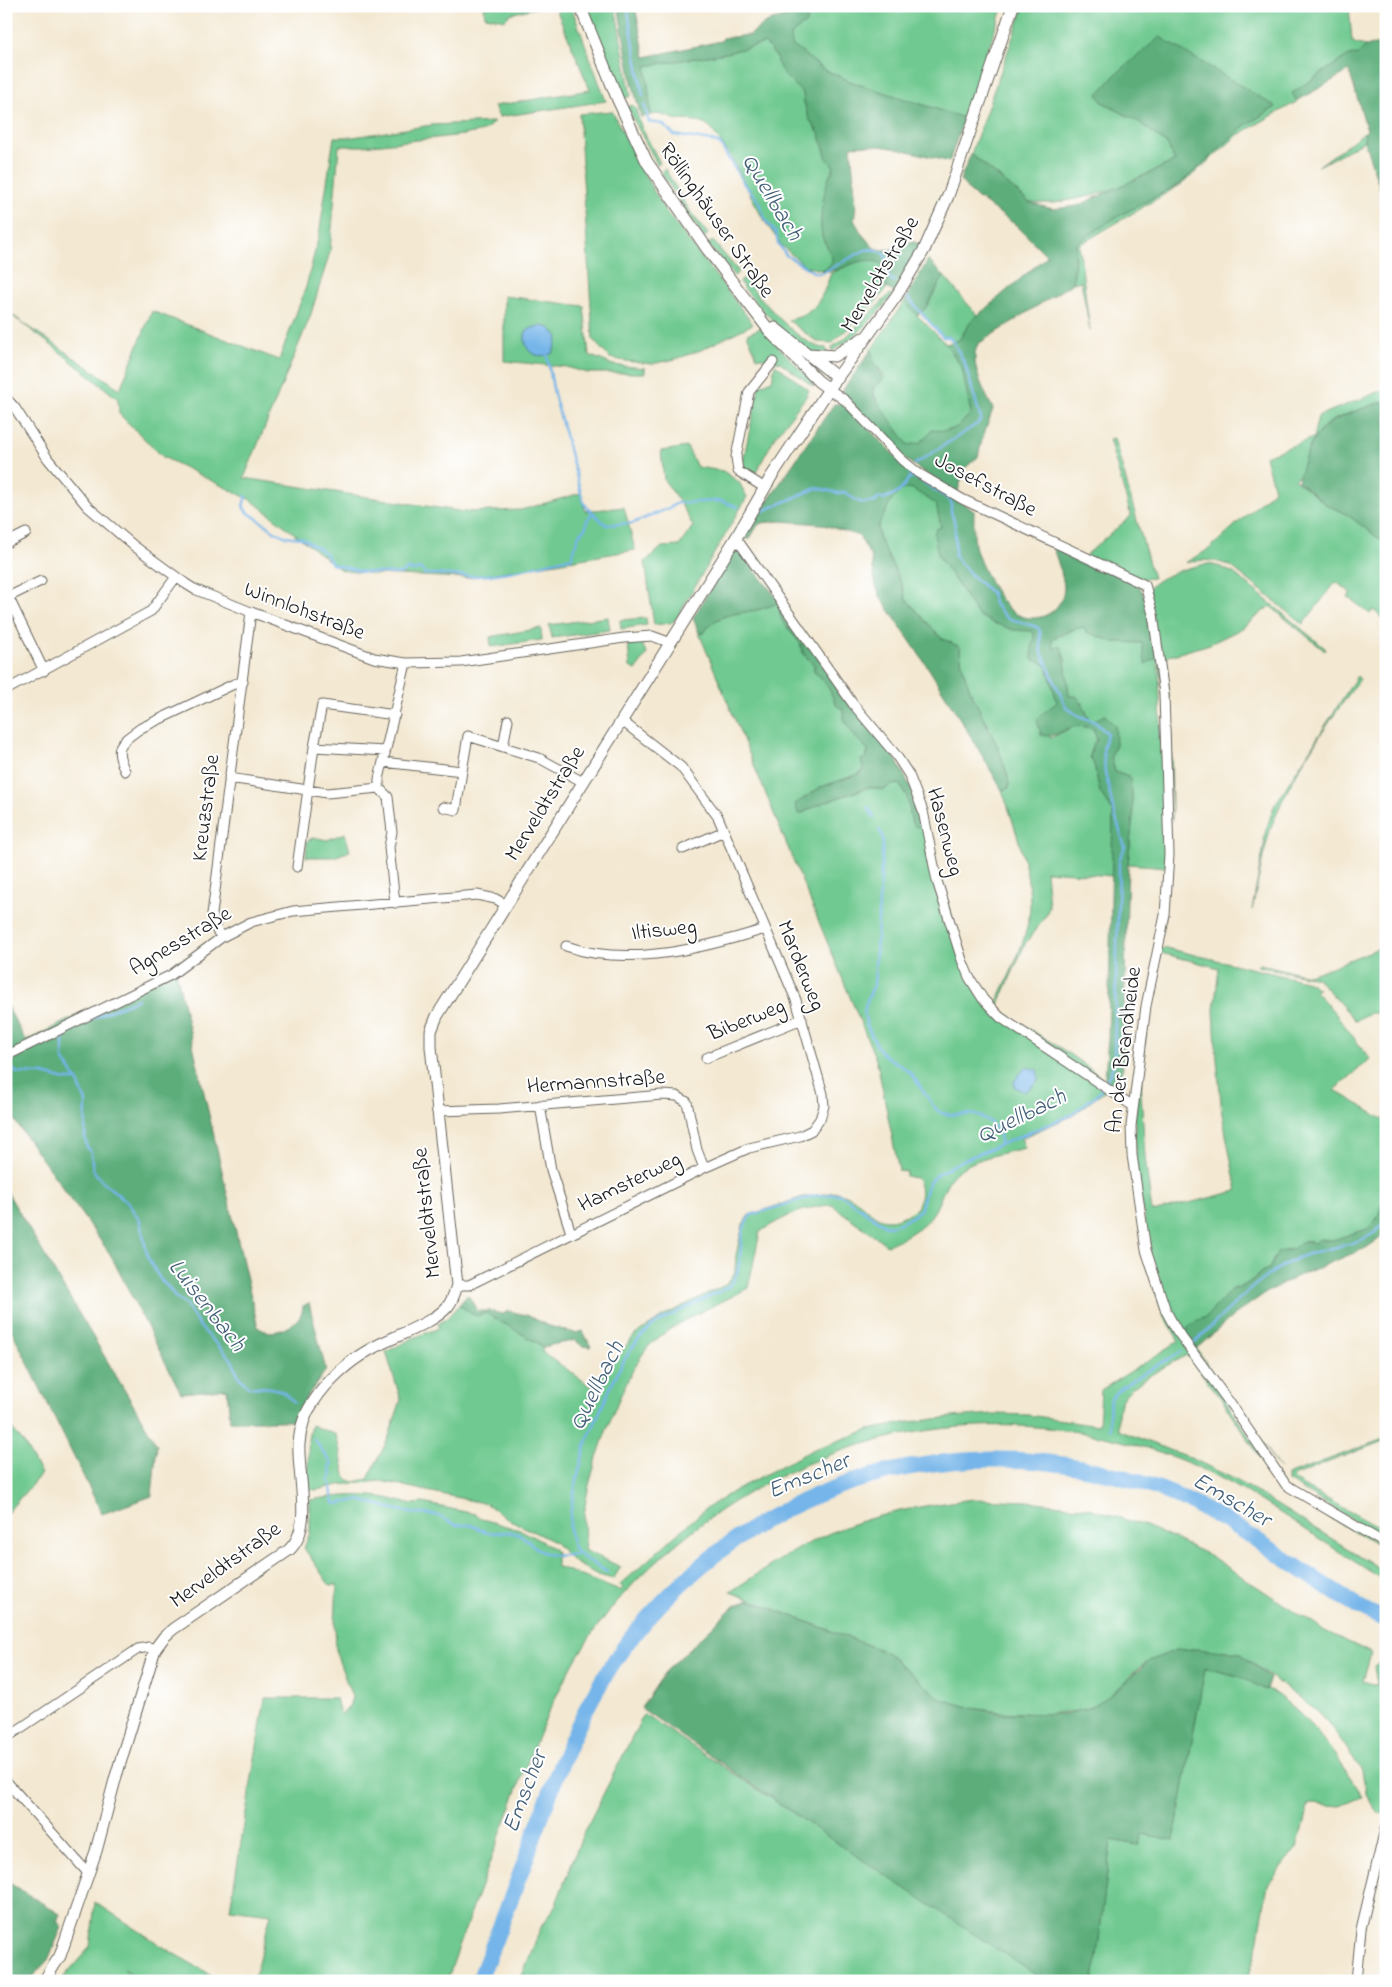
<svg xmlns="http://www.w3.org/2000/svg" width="1392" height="1987" font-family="'Indie Flower',sans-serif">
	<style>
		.green { fill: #6fc990; stroke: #467256; fill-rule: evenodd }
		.forest { fill: #5bad7a; stroke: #3c644b }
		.water { fill: #76b5e9; stroke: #496882 }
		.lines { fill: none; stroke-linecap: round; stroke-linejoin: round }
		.stream { stroke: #76b5e9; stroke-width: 2.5 }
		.river { stroke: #76b5e9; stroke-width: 16 }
		.street-casing { stroke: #67635b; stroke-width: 11 }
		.secondary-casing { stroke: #67635b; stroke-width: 13 }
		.street { stroke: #fff; stroke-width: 9 }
		.secondary { stroke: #fff; stroke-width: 11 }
		.labels { text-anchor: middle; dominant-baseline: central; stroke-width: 4; stroke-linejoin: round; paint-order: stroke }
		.street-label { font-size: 22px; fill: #1c1c1c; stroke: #fff }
		.water-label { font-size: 24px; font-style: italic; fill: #446178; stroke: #fff }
	</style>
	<rect width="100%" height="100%" fill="#fff"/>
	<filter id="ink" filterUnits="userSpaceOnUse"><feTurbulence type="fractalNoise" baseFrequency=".02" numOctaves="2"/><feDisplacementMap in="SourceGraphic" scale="10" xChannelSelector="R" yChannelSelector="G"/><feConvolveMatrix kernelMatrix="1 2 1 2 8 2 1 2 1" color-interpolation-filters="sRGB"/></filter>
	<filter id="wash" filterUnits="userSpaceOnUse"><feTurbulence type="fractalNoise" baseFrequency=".0096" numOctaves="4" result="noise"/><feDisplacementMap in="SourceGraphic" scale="20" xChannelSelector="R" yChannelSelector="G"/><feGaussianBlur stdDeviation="1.12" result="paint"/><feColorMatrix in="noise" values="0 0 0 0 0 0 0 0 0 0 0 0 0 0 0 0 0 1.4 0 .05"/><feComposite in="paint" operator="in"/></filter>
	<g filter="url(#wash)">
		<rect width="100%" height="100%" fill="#f3e8d1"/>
		<path class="green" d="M484 6H542L510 14 505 20 485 16Z
			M555 6H571L606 101 499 117 494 106 590 90Z
			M585 6H615L631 96 623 99Z
			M779 6H1003L964 118 852 82 823 69 792 45 791 35 800 28 798 12 785 16Z
			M1024 6H1349L1352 41 1356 44 1366 46 1358 54 1346 57 1292 93 1298 101 1238 135 1182 184 1079 245 1090 331 1081 281 1073 283 1076 244 1115 218 1181 183 1244 126 1276 107 1102 102 1139 122 1167 144 1175 161 1119 187 1095 195 1055 203H1030L971 154Z
			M765 43C780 59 787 80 803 93L804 102 809 119 819 133 827 158 834 167 829 177 822 235 833 258 832 263 827 268 821 270 805 266 782 246 763 219 731 157 710 127 697 121 678 120 659 114 651 115 646 66 726 53Z
			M631 105 635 107 641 126 660 163 657 164 627 107Z
			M612 111 639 165 664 209 753 324 701 350 676 359 652 364 625 361 610 358 593 340 579 114Z
			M494 122 484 131 463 135 363 146H339L330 252 310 317 244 478 465 512 521 510 581 493 585 511 624 507 635 550 466 578 374 574 341 570 251 500 163 457 119 414 118 399 55 348 6 311 120 389 152 311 279 360 306 287 319 235 334 137H353L432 125Z
			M1365 132 1364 141 1317 167Z
			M665 169 691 213 708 234 704 238 661 172Z
			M713 241 739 272 734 276 708 244Z
			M864 259 873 260 882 264C885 270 889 278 887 286 882 300 844 332 832 343L817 342 788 320C816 315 822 298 831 273Z
			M944 276 977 315 971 321 959 340 953 342 949 337H943L921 312 925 309Z
			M744 278C760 297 800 348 826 348L828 354 812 352 784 332 757 304 739 282Z
			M890 294 893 295C873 318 859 336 832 351V347L843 340Z
			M504 296 584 306 589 355 613 365 645 368V373H588L566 367 504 361Z
			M904 302 946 344 962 367 971 413C957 429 954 432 932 430 926 439 919 446 908 446 895 431 875 406 873 388L882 381 883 374 873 361 871 350Z
			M761 328 812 382 814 387 780 362 757 357 747 334Z
			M775 364 809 390 805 398 775 437 755 474 747 472 744 468 743 461 759 386 772 380Z
			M1386 389V401C1372 405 1338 416 1327 424 1312 435 1304 458 1300 475L1294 479 1327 505 1348 515 1386 544V620L1373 610 1370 614 1348 597 1351 593 1336 582 1303 624 1232 567C1216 559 1202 559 1185 563L1209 549 1274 490 1265 456 1313 438 1318 416Z
			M1114 438 1153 578 1142 579 1085 556 1131 516 1109 439Z
			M687 447 697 467 723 471 739 482 747 497 676 619 671 623 654 625 645 562 662 547 679 546 693 526 679 501 664 480 661 451Z
			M911 488 937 504 941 528 936 529 938 555 978 615 993 623 1014 630 1033 631 1041 662 1047 666 1057 702 1047 712 1040 716 1051 738 1076 725 1094 729 1097 738 1091 749 1090 757 1094 764 1100 792 1113 811 1112 876 1046 871 1049 907 1046 915 1025 944 998 1006 1014 1020 1059 1047 1102 1077 1100 1082 994 1008C1007 980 1023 950 1029 918 1035 883 1014 824 1002 790L1009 788C1009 776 1005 769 1002 758 989 721 961 688 960 647L941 638 906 599 902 585 879 538 878 526 893 498 903 489Z
			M1209 564 1221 567 1235 574 1326 649 1325 651 1270 606 1241 629 1210 644 1166 657 1171 730 1172 822 1168 724 1149 589C1157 576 1194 565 1209 564Z
			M780 602 782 606 779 609 782 621 800 643 803 654 814 665V672C828 681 832 698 843 709 842 725 858 740 868 750L863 769 859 774 821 787 803 799 801 814 820 804 869 787 884 790 891 785 899 784 907 796 912 823 922 826 977 995 1105 1091 1072 1116 1021 1138 1025 1148C1004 1153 978 1157 959 1170 945 1179 942 1199 934 1212 926 1226 901 1240 887 1245L832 1205C806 1206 781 1218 760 1232L748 1288C716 1306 679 1319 652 1343 628 1364 595 1457 588 1490 586 1499 584 1510 584 1520 584 1530 586 1541 584 1550L621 1567 613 1579 598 1575 575 1563 554 1542 506 1518 487 1504 381 1481 339 1485 316 1490 309 1489 308 1439 311 1425 336 1435 346 1479 354 1482 368 1479 388 1439 401 1400 386 1352 413 1338 439 1328 438 1324 446 1319 459 1305 476 1316 486 1313 539 1344 544 1353 592 1387 635 1335 667 1314 727 1284 735 1272 736 1255 743 1224 749 1215 803 1197 837 1192C874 1201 872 1239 917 1208 921 1198 923 1187 916 1178L905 1176 907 1172 899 1171 877 1062 699 633H704C716 613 737 614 757 610 765 608 773 605 780 602Z
			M608 617 610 630 552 638 549 625Z
			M646 618 647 625 621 629 620 620Z
			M1080 627H1085L1114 642 1142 643 1157 658 1159 673 1166 867 1128 864 1133 815 1131 778 1115 772 1111 756 1116 744 1090 722 1083 705 1076 696 1069 697 1065 660 1061 647 1053 649 1052 639Z
			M541 628 542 640 491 647 490 637Z
			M641 642 647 654 636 670 630 667 628 644Z
			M1357 676 1360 679C1329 721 1286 782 1270 831 1262 857 1258 884 1252 910L1265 840 1263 839 1274 806Z
			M345 833 350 851 334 857H306L307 841 314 837 327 840Z
			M1386 945V1017C1373 1009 1366 1014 1356 1021L1317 978 1257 966 1259 964 1308 975 1324 970Z
			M1166 948 1309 982 1318 989 1315 991 1336 1014 1370 1059 1335 1090 1386 1121V1198L1376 1220 1367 1229 1333 1240 1326 1239 1314 1243 1306 1241 1293 1249 1284 1250 1274 1258 1269 1269C1256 1273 1249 1287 1235 1288L1206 1317 1201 1319 1187 1335 1280 1469 1172 1317 1150 1254 1136 1166 1135 1119 1148 1004 1161 949ZM1161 953 1219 968 1214 1010 1216 1049 1222 1114 1237 1191 1152 1212 1145 1156 1141 1093 1143 1059 1151 991Z
			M1145 1261 1165 1311 1285 1489 1289 1493 1306 1500 1386 1547V1550L1310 1506 1278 1491 1263 1462 1220 1397 1187 1355C1171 1363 1131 1384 1122 1399 1117 1408 1118 1420 1118 1430L1193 1459 1236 1480 1386 1572V1581C1316 1540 1252 1487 1176 1458 1013 1397 834 1423 696 1528 654 1561 615 1598 586 1643 553 1694 532 1750 511 1806 489 1864 467 1922 447 1981H253L271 1914 230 1909 265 1698H336L340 1715 349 1707 352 1697 336 1653 335 1624 337 1584 331 1586 328 1583 304 1548 310 1533V1500C334 1496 357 1494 381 1497 395 1499 408 1506 423 1503L475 1514 482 1519 523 1531 553 1548 556 1552V1566L620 1591 623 1588 620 1585 704 1510 737 1489 812 1450 848 1437 869 1430 909 1422 952 1417 994 1414 1028 1415 1099 1425 1101 1390 1179 1341 1164 1316Z
			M6 1421 23 1442 41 1474 6 1514Z
			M1386 1438V1440L1295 1475 1292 1478 1296 1482 1376 1526 1386 1514V1540L1288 1481V1475L1292 1473Z
			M974 1499 1027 1501 1088 1508 1146 1526 1209 1555 1323 1630 1371 1653 1363 1681 1386 1688 1385 1812 1380 1814 1376 1811 1366 1793 1362 1771 1341 1740 1322 1715 1240 1654 1227 1651 1192 1649 1149 1661 1139 1668 1109 1696 1091 1707 1079 1711 1042 1714 1000 1712 972 1708 941 1699 886 1652 730 1592C768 1567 807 1540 850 1525 890 1511 932 1504 974 1499Z
			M1381 1661 1386 1663V1687L1377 1684 1374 1666Z
			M1205 1668 1239 1676 1266 1690 1267 1688C1300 1709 1322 1736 1344 1768 1350 1778 1358 1787 1363 1797L1341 1806 1309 1804 1297 1848 1268 1885 1257 1949 1247 1981H1091L1094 1978 1095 1969 1111 1840 1138 1845 1141 1834 1174 1839Z
			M644 1714 1040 1977 1045 1981H520L541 1927 556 1904 582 1836Z
			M95 1902 171 1952 222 1981H143L124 1969 141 1981H60L90 1947Z"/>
		<path class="forest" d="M618 6H635L645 57 721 41 723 38 750 35 761 26 772 20 807 12V22L791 35 792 45 823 69 852 82 964 118 949 162C916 153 886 143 851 146L856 205 854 220 862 234 874 248 883 250 901 248 912 241 921 245 895 293 886 288 887 278 882 264C856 252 843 276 821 270 843 262 826 250 822 236 818 221 824 191 829 177 831 173 833 171 834 167L827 158 819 133 809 119 804 102 803 93 784 75 777 62 776 56 765 43 726 53 646 66 651 115 641 117 631 78Z
			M1160 37 1276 107 1244 126 1181 183 1115 218 1076 244 1073 283 978 344C968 363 985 392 993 409L982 440 978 457 965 468 957 494 903 458 846 397 843 390 871 350 873 361 884 378 873 388 874 397 908 445 920 443 932 430C954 432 957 429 971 413L962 367 946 344 959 340 971 321 1047 256 1016 225 971 193 960 180 971 154 1030 203 1053 209 1077 206 1175 161 1167 144 1139 122 1102 102 1098 94 1116 74Z
			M1386 44V206L1364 141 1365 132 1367 130 1349 71 1297 101 1292 93 1346 57 1358 54 1366 46Z
			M928 260 944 276 925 309 917 315 904 302Z
			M1386 401V544L1348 515 1327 505 1298 481C1304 461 1310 438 1327 425 1338 416 1371 406 1386 401Z
			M834 404H841L854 414 903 464 974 511C974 522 973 534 975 545 978 562 997 598 1009 609 1030 627 1061 617 1064 589 1065 581 1055 554 1052 545L1139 586 1148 603 1157 658 1145 664 1142 643 1114 642 1086 632 1084 627 1071 630 1052 639 1053 649 1061 646 1065 660 1069 696H1076L1083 705 1090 722 1105 715 1115 726 1116 744 1111 756 1115 772 1131 778 1133 815 1128 864 1122 1095 1104 1088 1108 1038 1113 811 1100 792 1094 764 1090 757 1093 744 1097 741 1094 729C1065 719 1063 740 1041 735L1037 720C1041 713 1051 708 1057 702L1047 666 1041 662 1032 660V643L1035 639 1033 631 1014 630 993 623 978 615 938 555 934 534 936 529 941 527 936 504 911 488 903 489 893 498 878 526 879 538 902 585 906 599 941 638 960 647C961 687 989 721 1002 758 1005 769 1009 776 1009 788L1002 790 973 740 929 669 881 598 876 586 871 557 859 536 821 524 780 521 762 523 758 525 749 540 744 536Z
			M737 548 780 602C773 605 765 608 757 610 737 614 716 613 704 633H699L693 618 734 549Z
			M780 607 895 758 915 795 922 826 916 827 912 823 907 796 899 784 891 785 884 790 869 787 820 804 800 814 798 813 795 804 821 787 859 774 863 769 861 760 867 757 868 750C858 740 842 725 843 709L837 706C831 694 827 680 814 672V665L803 653 800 643 782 621 780 615Z
			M175 967 258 1327C272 1340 303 1324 303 1306L309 1303 326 1370 306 1398 294 1421H230L227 1389 181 1393 110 1254 19 1127 6 1106V1004L26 1041Z
			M6 1190 157 1445 152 1496 102 1514 12 1331 6 1332Z
			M1386 1198V1234L1366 1248 1296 1277 1264 1294 1233 1316 1197 1348 1187 1335 1188 1327 1196 1321 1206 1317 1231 1290 1242 1287 1256 1278 1262 1271 1269 1269 1278 1252 1293 1249 1300 1242 1314 1243 1320 1239 1333 1240 1367 1229 1376 1220Z
			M467 1295 470 1297 477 1311H489L503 1314 509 1311 530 1316 546 1325 575 1333 583 1331 591 1347 582 1346 575 1340C563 1344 554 1343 542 1348L539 1344 486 1313 476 1316 459 1305Z
			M749 1600 886 1652 941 1699 972 1708 1000 1713 1065 1714 1091 1707 1109 1696 1149 1661 1176 1650 1192 1649 1227 1651 1240 1654 1270 1678 1266 1690 1239 1676 1205 1668 1174 1840 1142 1834 1139 1845 1111 1840 1094 1981H1045L840 1845 641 1708 666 1671 734 1606Z
			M6 1881 60 1914 57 1921 62 1927 48 1960 28 1981H8L6 1979Z"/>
		<path class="water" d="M542 326 550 328 558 337 553 353C535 361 521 350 526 331L535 327Z
			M1026 1067 1037 1070 1039 1079 1034 1085 1024 1092 1015 1087 1014 1081Z"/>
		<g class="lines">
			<path class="stream" d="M627 6 643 96
				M644 105 649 122 663 124 674 135 712 141 720 144 744 184 758 200 766 221 776 233 778 243 786 255 815 273H822L865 250C888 246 888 261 889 278L894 281
				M908 298 943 337H949L954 343 965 364 981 419 977 424 915 464
				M547 355 554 394 584 504 606 525 633 523 669 508 677 503 721 501 738 507
				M246 496 243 506 246 511 276 532 284 536 302 538 316 547 325 553 332 564 363 572 401 574 409 568 412 571 421 569 425 574C442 573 459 577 476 576 508 574 541 565 572 557 576 544 576 536 586 527L587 520 592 514
				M763 511 817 488 838 493 845 492C858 502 858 504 875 502L880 497 883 499 899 492 910 477
				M868 807 874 818
				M879 830 882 834 883 840 874 985C863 1008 860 1014 873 1038 876 1043 879 1050 883 1054 892 1061 904 1066 911 1074 918 1082 932 1106 938 1111 947 1117 958 1114 968 1114 985 1115 1001 1126 1000 1144
				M6 1061 8 1065 17 1073 43 1074 66 1080H77L86 1102 85 1137 87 1147 91 1153 93 1170 103 1182 128 1203 140 1221 148 1258 160 1279 168 1287 175 1297 186 1305 201 1328 232 1360 239 1377 249 1387C269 1387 280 1386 294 1402
				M76 1079 63 1059V1035L100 1015 138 999
				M1194 1343C1227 1312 1258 1275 1300 1257 1326 1246 1371 1247 1386 1220
				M1110 1430C1110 1421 1108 1409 1111 1399 1115 1387 1168 1360 1182 1351
				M314 1439C320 1446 325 1457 332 1463L329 1468 332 1474 329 1479C333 1487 330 1496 335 1504L358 1500 411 1513 436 1515 456 1525H471L488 1533 508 1532 521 1535 540 1551 548 1554 557 1556 578 1554
				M607 1572C598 1566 584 1560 577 1552 559 1531 580 1472 585 1446L589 1436C606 1401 623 1344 657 1323 674 1313 694 1304 712 1295 718 1292 727 1289 731 1284 747 1264 734 1235 751 1215L813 1196 840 1194 884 1225C895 1229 913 1217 921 1209L925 1192 930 1181 937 1174 961 1161 1071 1115 1099 1093 1111 1072 1114 1062 1119 870V860L1125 847 1114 812 1105 772 1103 751 1107 733 1095 722 1077 715 1066 707 1041 651 1040 631 1037 627 1007 618 994 604 992 593 975 579 955 557V525L951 511V501L917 478 910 477V471"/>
			<path class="river" d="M479 1981C497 1935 515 1889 532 1842 552 1786 572 1730 603 1679 624 1643 651 1612 681 1584 810 1461 997 1428 1162 1490 1208 1508 1251 1535 1291 1563 1322 1583 1352 1606 1386 1620"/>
		</g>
	</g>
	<g filter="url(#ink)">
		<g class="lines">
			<defs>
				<path id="street" d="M829 389 846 401 902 460 918 473 962 499 1145 585 1153 614 1164 694 1169 855 1165 915 1146 1006 1131 1126 1132 1155 1146 1250 1166 1311 1177 1331 1232 1406 1286 1485 1386 1544
					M6 398 15 408 48 459 87 506 134 546 186 584 194 589 251 612 374 658 406 663 461 662 624 638 652 636 671 643
					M765 488 738 471 736 457 749 392 773 362
					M736 538 853 704 896 755 909 775 923 811 937 881 962 960 969 977 983 999 1000 1017 1133 1106
					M6 543 26 533
					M6 592 44 671
					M8 597 41 581
					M6 690 151 611 176 577
					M314 747 385 751
					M503 747 508 720
					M383 762 462 771 456 810 443 807
					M125 771C113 746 120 743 141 728L234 684 243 682
					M462 771 468 736 539 758 583 782
					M229 778 327 793 379 788
					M683 849 724 831
					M297 867 314 747 322 705 395 715
					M395 903 389 847 392 832 388 797 379 788V779L406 663
					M222 937 217 931 212 914 251 612
					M566 946C628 968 704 948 765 929
					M6 1056 171 975 222 937 251 922 293 911 477 895 496 899 506 905
					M706 1058 802 1019
					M540 1105 551 1170 571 1233
					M437 1111 499 1109 662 1095 677 1096 687 1102 697 1150 704 1168
					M457 1285H469L704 1168 749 1148 800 1136 812 1130 820 1119 824 1106 823 1094 796 1000 718 817 681 767 622 721
					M6 1738 138 1649 149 1647 155 1649
					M6 1781 88 1873
					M1356 1981 1361 1929 1386 1825"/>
				<path id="secondary" d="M580 6 618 100 647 162 708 250 772 334 818 381 829 389
					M775 328 838 378
					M809 354 834 356 863 338
					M44 1981 60 1956 96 1851 116 1776 155 1649 164 1637 173 1629 289 1550C314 1528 297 1474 299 1444 300 1429 305 1413 314 1401 327 1381 348 1362 369 1350 389 1338 435 1323 448 1306 453 1300 455 1292 457 1285L431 1047V1031L437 1016 736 538 771 477 829 389 897 295 924 250 948 196 1013 6"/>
			</defs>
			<use href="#street" class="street-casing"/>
			<use href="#secondary" class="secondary-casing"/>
			<use href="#street" class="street"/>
			<use href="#secondary" class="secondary"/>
		</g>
	</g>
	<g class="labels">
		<g class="street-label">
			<text transform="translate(716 221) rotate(55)">Röllinghäuser Straße</text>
			<text transform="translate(881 275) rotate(-59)">Merveldtstraße</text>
			<text transform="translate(985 486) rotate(28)">Josefstraße</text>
			<text transform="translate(304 612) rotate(21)">Winnlohstraße</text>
			<text transform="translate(546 804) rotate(-58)">Merveldtstraße</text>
			<text transform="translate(207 808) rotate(-83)">Kreuzstraße</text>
			<text transform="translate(944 832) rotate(75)">Hasenweg</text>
			<text transform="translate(664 931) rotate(-6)">Iltisweg</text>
			<text transform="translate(181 942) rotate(-31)">Agnesstraße</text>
			<text transform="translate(800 966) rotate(68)">Marderweg</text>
			<text transform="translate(747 1021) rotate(-22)">Biberweg</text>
			<text transform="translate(1125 1050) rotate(-83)">An der Brandheide</text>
			<text transform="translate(596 1083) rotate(-4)">Hermannstraße</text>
			<text transform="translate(630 1183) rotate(-26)">Hamsterweg</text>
			<text transform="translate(428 1213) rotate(-96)">Merveldtstraße</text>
			<text transform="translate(226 1566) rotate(-36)">Merveldtstraße</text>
		</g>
		<g class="water-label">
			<text transform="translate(771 198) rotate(59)">Quellbach</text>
			<text transform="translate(1022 1117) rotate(-26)">Quellbach</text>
			<text transform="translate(206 1306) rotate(52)">Luisenbach</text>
			<text transform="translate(598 1386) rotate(-64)">Quellbach</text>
			<text transform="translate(809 1477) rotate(-22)">Emscher</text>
			<text transform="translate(1231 1501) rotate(30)">Emscher</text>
			<text transform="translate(526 1792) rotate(-69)">Emscher</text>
		</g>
	</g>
	<rect width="1392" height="1987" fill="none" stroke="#fff" stroke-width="25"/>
</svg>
